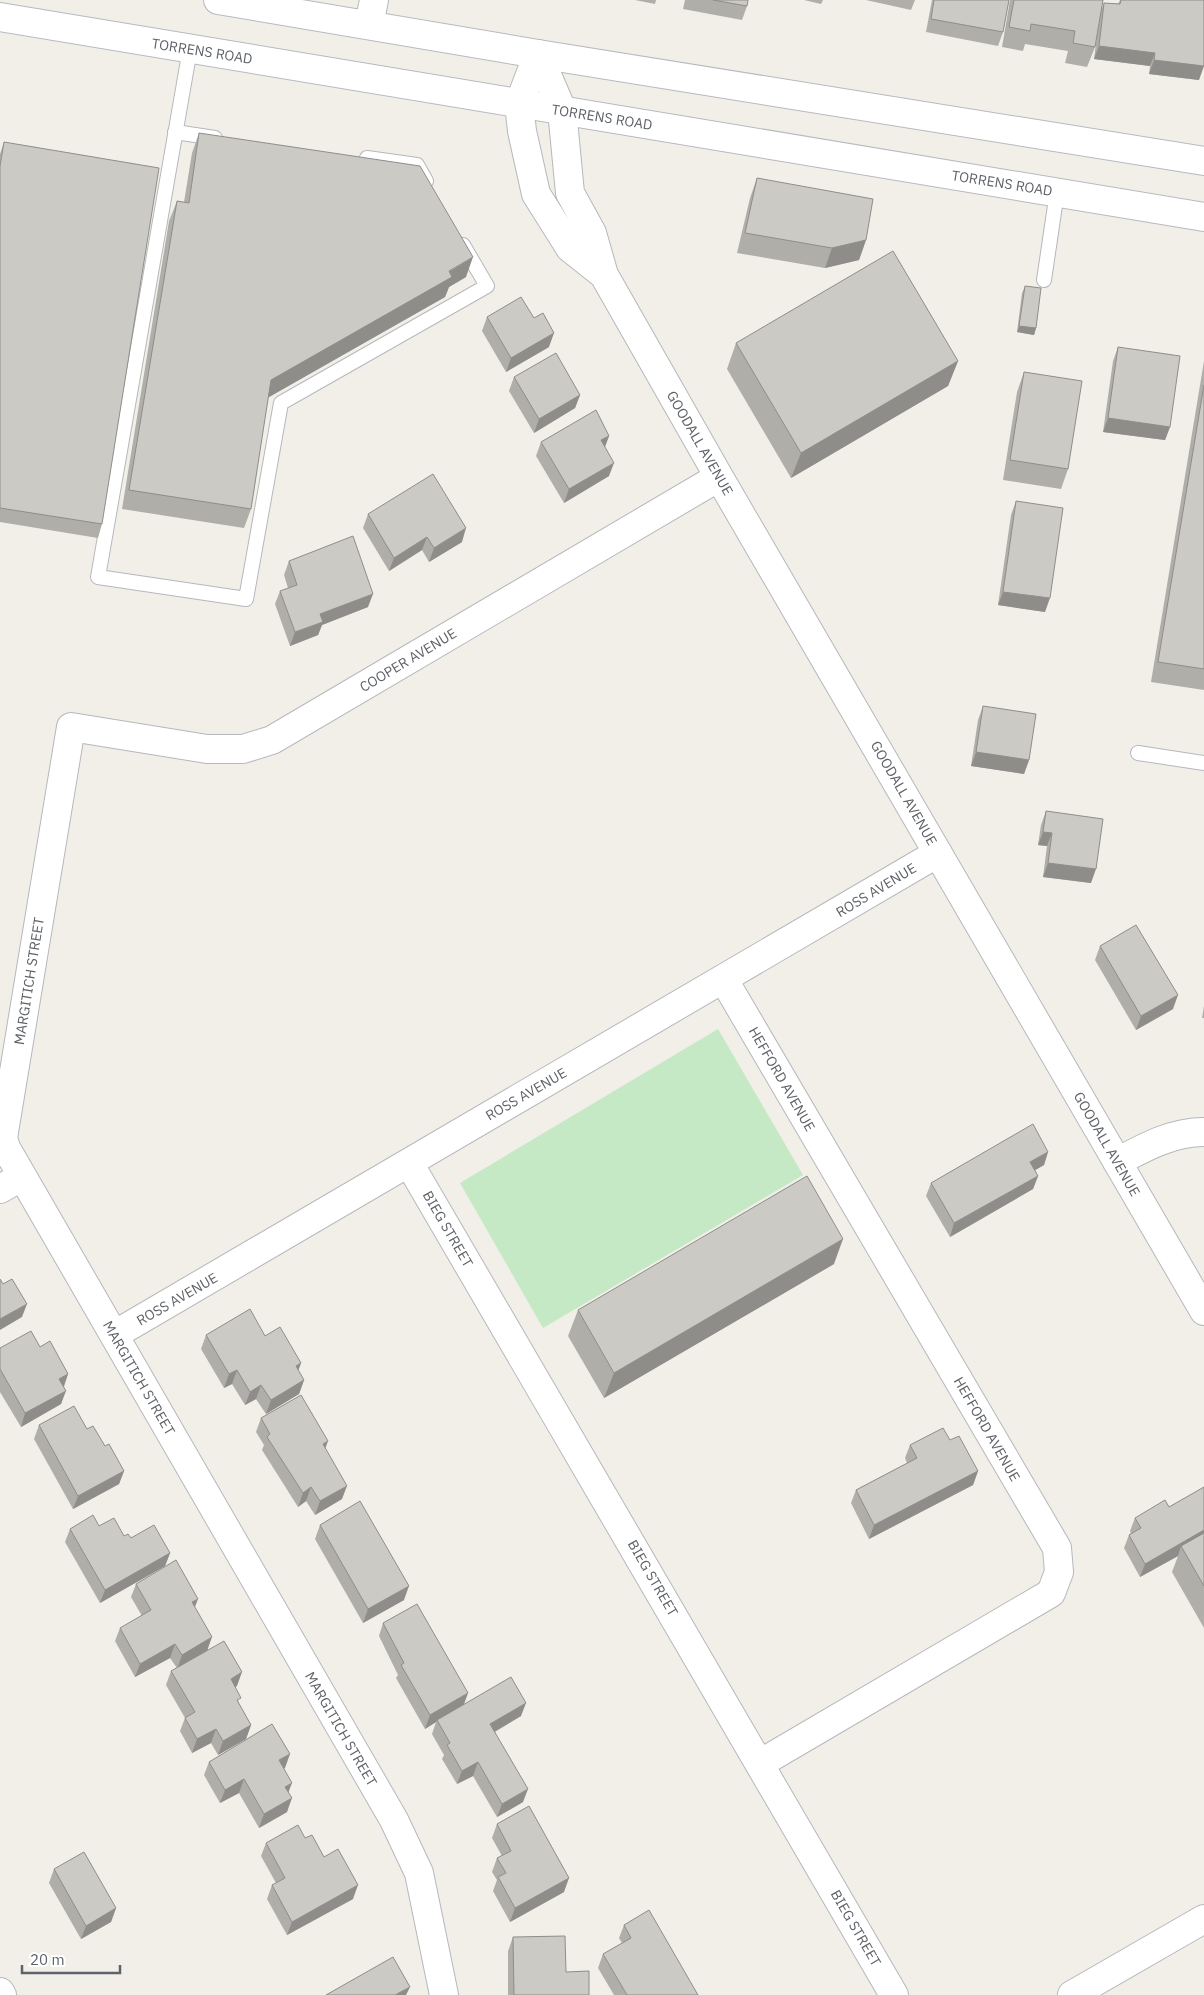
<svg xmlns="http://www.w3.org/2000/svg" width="1204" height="1995" font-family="'IBM Plex Sans',sans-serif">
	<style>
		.green { fill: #c5e8c5 }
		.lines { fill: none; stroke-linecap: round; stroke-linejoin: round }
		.service-casing { stroke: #b5b8bc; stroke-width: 16 }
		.minor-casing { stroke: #b5b8bc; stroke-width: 30 }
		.secondary-casing { stroke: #b6babf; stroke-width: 30 }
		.service { stroke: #fff; stroke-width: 14 }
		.minor { stroke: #fff; stroke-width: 28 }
		.secondary { stroke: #fff; stroke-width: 28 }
		.wall { fill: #afaea9 }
		.shaded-wall { fill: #8f8d8a }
		.building { fill: #cccac5; stroke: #8f8d8a }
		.labels { text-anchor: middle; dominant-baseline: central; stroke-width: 4; stroke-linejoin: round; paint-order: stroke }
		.street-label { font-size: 14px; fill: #5f6368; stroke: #fff }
	</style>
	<rect width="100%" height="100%" fill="#f1efe8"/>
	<path class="green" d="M718 1029 803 1175 543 1328 460 1183Z"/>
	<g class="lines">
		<defs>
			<path id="service" d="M190 49 98 577 246 599 281 403 487 286 463 245
				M175 132 215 138
				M367 158 417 165 426 181
				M1044 280 1057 192
				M1138 753 1204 763"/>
			<path id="minor" d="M369 25 374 0
				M538 54 562 110 570 193 592 233 604 275 719 477 1204 1311
				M538 54 519 104 522 131 536 194 570 248 604 275
				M724 980 1057 1548 1059 1572 1051 1593 761 1763
				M1117 1162C1145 1147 1172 1132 1204 1132
				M409 1163 894 1995
				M0 1189 21 1177
				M114 1335 938 853
				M0 1992 2 1995
				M444 1995 419 1873 394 1820 6 1148 3 1138 71 727 207 749H243L272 740 719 477
				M1072 1995 1204 1919"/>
			<path id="secondary" d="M218 0 538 54 1204 161
				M0 17 1204 217"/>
		</defs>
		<use href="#service" class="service-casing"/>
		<use href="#minor" class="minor-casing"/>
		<use href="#secondary" class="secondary-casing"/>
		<use href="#service" class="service"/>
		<use href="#minor" class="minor"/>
		<use href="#secondary" class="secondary"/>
	</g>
	<path class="wall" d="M635 0H656L655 4Z
		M685 0H748L747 6 742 20 683 9Z
		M804 0H823L821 4Z
		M866 0H915L911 10Z
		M932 0H1009L1003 32 998 46 926 32Z
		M1010 0H1103L1101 11 1104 3 1118 4 1120 0H1204L1199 80 1149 74 1150 66 1094 59 1097 35 1095 47 1087 67 1065 63 1068 51 1025 44 1023 51 1002 47Z
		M199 133 466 277 449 287 445 297 268 397 251 509 244 528 122 509 169 221 177 201 184 202 192 153Z
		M4 142 102 524 98 538 0 522V154Z
		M757 178 866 240 859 260 825 268 737 253 750 198Z
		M1025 286 1036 328 1034 335 1017 332 1022 293Z
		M487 317 534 318 549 347 506 372 482 331Z
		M736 343 958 361 948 386 791 478 727 369Z
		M1118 347 1170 427 1165 440 1103 432 1113 361Z
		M1204 361V690L1151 682Z
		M1024 372 1068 469 1061 489 1003 480 1017 392Z
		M514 377 580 395 575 408 534 433 509 391Z
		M609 436 605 447 609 476 564 503 536 456 541 442Z
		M1016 501 1045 612 998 605 1011 515Z
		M368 514 462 542 429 562 422 550 389 571 363 528Z
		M289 561 368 607 322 625 318 635 290 646 275 604 280 591 288 588 284 575Z
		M983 706 1029 760 1024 774 971 766 978 720Z
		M1046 811 1091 883 1043 877 1047 846 1038 845 1041 825Z
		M1100 946 1173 1009 1136 1030 1095 960Z
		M1204 1006V1018H1202Z
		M1048 1152 1044 1165 1035 1170 1038 1176 1033 1189 950 1237 926 1196 931 1183Z
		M834 1264 604 1398 568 1336 578 1310Z
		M206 1335 265 1336 301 1363 298 1370 304 1380 299 1394 266 1414 256 1399 245 1405 232 1384 224 1388 201 1349Z
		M40 1347 68 1374 64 1387 61 1404 21 1427 0 1392V1348Z
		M261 1418 325 1448 342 1499 315 1515 306 1501 298 1507 262 1450 264 1445 256 1432Z
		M39 1425 105 1446 124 1471 119 1484 73 1509 34 1439Z
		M950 1440 978 1471 973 1485 869 1539 851 1503 856 1490 907 1463 905 1458 910 1445Z
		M1204 1487V1628L1172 1572 1178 1556 1140 1577 1124 1548 1129 1535 1131 1533 1130 1531 1135 1518 1169 1507Z
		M320 1525 404 1600 363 1623 315 1539Z
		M99 1526 170 1553 165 1566 100 1603 65 1542 70 1529Z
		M136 1584 195 1608 208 1650 237 1686 235 1687 239 1704 251 1725 246 1739 218 1755 211 1743 192 1753 180 1731 185 1718 166 1685 171 1671 177 1668 170 1658 135 1677 115 1641 120 1628 142 1616 131 1597Z
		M383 1623 464 1704 521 1716 495 1732 523 1802 497 1817 473 1776 457 1784 442 1759 444 1755 432 1734 436 1722 425 1729 396 1678 398 1675 379 1636Z
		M209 1762 285 1768H284L289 1792 287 1812 259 1828 239 1793 220 1803 204 1775Z
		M497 1824 564 1892 510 1922 493 1891 497 1880 492 1872 497 1858 502 1856 492 1838Z
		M305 1838 324 1857 353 1899 287 1935 267 1899 272 1885 276 1883 261 1856 266 1843Z
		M54 1869 116 1908 111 1922 81 1939 49 1883Z
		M624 1925 698 1995H614L598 1968 603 1954 622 1943 619 1938Z
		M513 1937 566 1972 589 1995H508V1951Z"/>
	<path class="shaded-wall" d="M1099 46 1155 53 1150 66 1094 59Z
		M1154 60 1204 66 1199 80 1149 74Z
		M866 240 859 260 825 268 832 248Z
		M473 257 466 277 449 287 445 297 264 400 271 380Z
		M1019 326 1036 328 1034 335 1017 332Z
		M554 333 549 347 506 372 511 358Z
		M958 361 948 386 791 478 801 453Z
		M580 395 575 408 534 433 539 419Z
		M1108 418 1170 427 1165 440 1103 432Z
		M609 436 604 449 601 440Z
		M614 463 609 476 564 503 569 489Z
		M466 528 462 542 429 562 434 548Z
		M427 537 422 550 389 571 394 558Z
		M1003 592 1050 598 1045 612 998 605Z
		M373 594 368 607 322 625 318 635 290 646 295 632 320 614Z
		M976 752 1029 760 1024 774 971 766Z
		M1043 832 1052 833 1047 846 1038 845Z
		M1048 863 1096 869 1091 883 1043 877Z
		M1178 995 1173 1009 1136 1030 1141 1016Z
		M1048 1152 1044 1165 1025 1176 1030 1162Z
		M1038 1176 1033 1189 950 1237 954 1223Z
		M843 1239 834 1264 604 1398 614 1373Z
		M27 1304 22 1317 0 1330V1319Z
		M301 1363 296 1377V1366Z
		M237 1370 232 1384 224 1388 229 1374Z
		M68 1374 63 1388 59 1379Z
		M304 1380 299 1394 266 1414 271 1400Z
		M261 1385 256 1399 245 1405 250 1392Z
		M66 1391 61 1404 21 1427 25 1413Z
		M328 1441 323 1455V1444Z
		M124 1471 119 1484 73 1509 78 1496Z
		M978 1471 973 1485 869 1539 874 1525Z
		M347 1486 342 1499 315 1515 320 1501Z
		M311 1487 306 1501 298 1507 303 1493Z
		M1204 1530V1540L1181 1546 1178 1556 1140 1577 1145 1564Z
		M170 1553 165 1566 100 1603 105 1590Z
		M409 1586 404 1600 363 1623 368 1609Z
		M198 1599 193 1612 192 1602Z
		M212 1637 207 1651 177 1669 182 1655Z
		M175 1644 170 1658 135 1677 140 1664Z
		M242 1672 237 1686 226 1692 231 1679Z
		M468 1693 463 1707 437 1720 436 1722 425 1729 430 1715Z
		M526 1703 521 1716 485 1737 490 1724Z
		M251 1725 246 1739 218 1755 223 1741Z
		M216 1729 211 1743 192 1753 197 1739Z
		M290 1754 285 1768 274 1774 279 1760Z
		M478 1762 473 1776 457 1784 462 1771Z
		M244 1779 239 1793 220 1803 225 1790Z
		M292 1783 287 1796 285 1787Z
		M528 1789 523 1802 497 1817 502 1804Z
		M292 1798 287 1812 259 1828 264 1814Z
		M569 1878 564 1892 510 1922 515 1908Z
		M358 1885 353 1899 287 1935 292 1922Z
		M116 1908 111 1922 81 1939 86 1926Z
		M410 1987 406 1995H395Z"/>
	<path class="building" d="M713 0H748L747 6Z
		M934 0H1009L1003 32 931 19Z
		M1014 0H1103L1095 47 1073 43 1075 31 1031 24 1030 31 1009 27Z
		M1121 0H1204V66L1154 60 1155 53 1099 46 1104 3 1120 4Z
		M199 133 420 166 473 257 449 271 452 277 271 380 251 509 129 490 177 201 189 203Z
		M4 142 159 168 102 524 0 508V166Z
		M757 178 873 199 866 240 832 248 745 233Z
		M893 251 958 361 801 453 736 343Z
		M1025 286 1041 288 1036 328 1019 326Z
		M521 297 534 318 543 313 554 333 511 358 487 317Z
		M1118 347 1180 356 1170 427 1108 418Z
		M556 353 580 395 539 419 514 377Z
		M1024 372 1082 381 1068 469 1010 460Z
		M1204 385V669L1158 662Z
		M596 410 609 436 601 440 614 463 569 489 541 442Z
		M433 474 466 528 434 548 427 537 394 558 368 514Z
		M1016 501 1063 508 1050 598 1003 592Z
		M353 536 373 594 320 614 323 622 295 632 280 591 297 585 289 561Z
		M983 706 1036 714 1029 760 976 752Z
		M1046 811 1103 819 1096 869 1048 863 1052 833 1043 832Z
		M1136 925 1178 995 1141 1016 1100 946Z
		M1033 1124 1048 1152 1030 1162 1038 1176 954 1223 931 1183Z
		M807 1176 843 1239 614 1373 578 1310Z
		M0 1279 3 1284 12 1279 27 1304 0 1319Z
		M250 1309 265 1336 280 1327 301 1363 296 1366 304 1380 271 1400 261 1385 250 1392 237 1370 229 1374 206 1335Z
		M31 1331 40 1347 50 1341 68 1374 59 1379 66 1391 25 1413 0 1369V1348Z
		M301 1395 328 1441 323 1444 347 1486 320 1501 311 1487 303 1493 267 1437 270 1434 261 1418Z
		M74 1406 87 1429 93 1426 105 1446 109 1444 124 1471 78 1496 39 1425Z
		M943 1428 950 1440 959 1436 978 1471 874 1525 856 1490 917 1458 910 1445Z
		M1204 1487V1530L1145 1564 1129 1535 1141 1528 1135 1518 1165 1500 1169 1507Z
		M360 1501 409 1586 368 1609 320 1525Z
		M93 1515 99 1526 114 1518 124 1536 128 1534 131 1538 154 1525 170 1553 105 1590 70 1529Z
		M1204 1533V1586L1181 1546Z
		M176 1560 198 1599 192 1602 212 1637 182 1655 175 1644 140 1664 120 1628 151 1610 136 1584Z
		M417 1604 468 1693 430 1715 401 1665 404 1663 383 1623Z
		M224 1641 242 1672 231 1679 241 1698 237 1700 251 1725 223 1741 216 1729 197 1739 185 1718 195 1712 171 1671Z
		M511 1677 526 1703 490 1724 528 1789 502 1804 478 1762 462 1771 447 1745 450 1743 437 1720Z
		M272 1724 290 1754 279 1760 292 1783 285 1787 292 1798 264 1814 244 1779 225 1790 209 1762Z
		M529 1806 569 1878 515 1908 498 1877 506 1873 497 1858 511 1851 497 1824Z
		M298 1825 305 1838 312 1835 324 1857 338 1849 358 1885 292 1922 272 1885 285 1878 266 1843Z
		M84 1852 116 1908 86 1926 54 1869Z
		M649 1910 698 1995H627L603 1954 631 1938 624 1925Z
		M565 1936 566 1972 589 1971V1995H514L513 1937Z
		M393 1957 410 1987 395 1995H326Z"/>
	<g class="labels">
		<g class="street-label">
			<text transform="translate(202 51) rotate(9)">TORRENS ROAD</text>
			<text transform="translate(602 117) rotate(9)">TORRENS ROAD</text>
			<text transform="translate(1002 183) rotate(9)">TORRENS ROAD</text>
			<text transform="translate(700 443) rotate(60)">GOODALL AVENUE</text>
			<text transform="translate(408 660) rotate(-31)">COOPER AVENUE</text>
			<text transform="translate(904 793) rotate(60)">GOODALL AVENUE</text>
			<text transform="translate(876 890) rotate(-31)">ROSS AVENUE</text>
			<text transform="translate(29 981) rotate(-81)">MARGITICH STREET</text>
			<text transform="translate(782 1079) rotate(60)">HEFFORD AVENUE</text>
			<text transform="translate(526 1094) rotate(-30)">ROSS AVENUE</text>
			<text transform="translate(1107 1144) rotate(60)">GOODALL AVENUE</text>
			<text transform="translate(448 1229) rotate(60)">BIEG STREET</text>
			<text transform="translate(177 1299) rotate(-30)">ROSS AVENUE</text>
			<text transform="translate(139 1378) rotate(60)">MARGITICH STREET</text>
			<text transform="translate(987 1429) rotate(60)">HEFFORD AVENUE</text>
			<text transform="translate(653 1578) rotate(60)">BIEG STREET</text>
			<text transform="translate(341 1729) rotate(60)">MARGITICH STREET</text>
			<text transform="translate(856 1928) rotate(60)">BIEG STREET</text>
		</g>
	</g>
	<path d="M22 1965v8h98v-8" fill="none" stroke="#5f6368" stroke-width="2.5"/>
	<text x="30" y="1965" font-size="15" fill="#5f6368" stroke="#ffffff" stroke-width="4" paint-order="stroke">20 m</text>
</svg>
